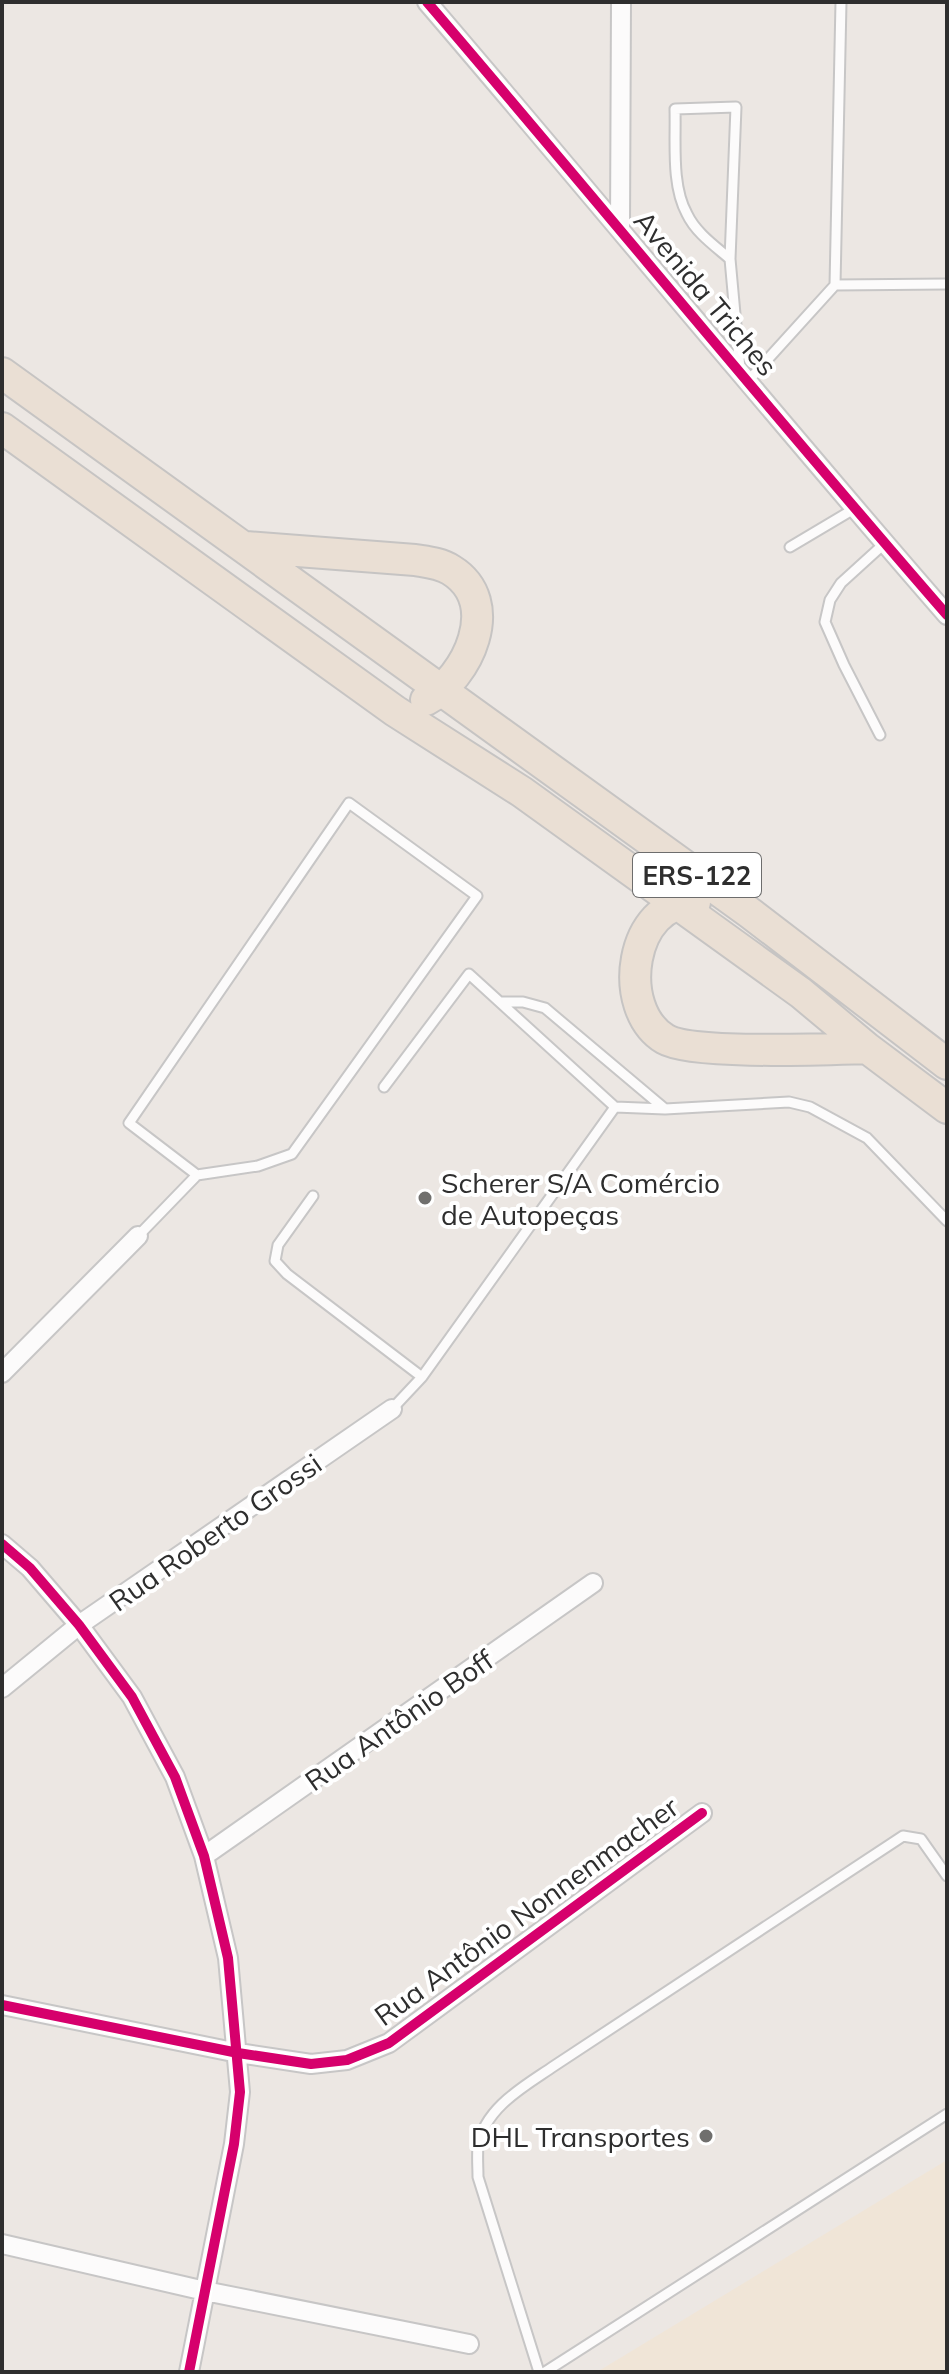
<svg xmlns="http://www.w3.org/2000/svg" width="949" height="2374" font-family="Mulish,sans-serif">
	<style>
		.education { fill: #f0e5d7 }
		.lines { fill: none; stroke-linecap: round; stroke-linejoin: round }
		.service-casing { stroke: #c7c6c6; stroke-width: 13 }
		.minor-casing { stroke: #c7c6c6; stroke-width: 22 }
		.trunk-casing { stroke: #c6c4c3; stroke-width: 34 }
		.service { stroke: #fcfbfb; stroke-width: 9 }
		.minor { stroke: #fcfbfb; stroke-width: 18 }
		.trunk { stroke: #eadfd4; stroke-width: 30 }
		.cycleway-casing { stroke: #fff; stroke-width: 15 }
		.cycleway { stroke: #d6006c; stroke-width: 10 }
		.poi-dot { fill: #706f6d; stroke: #fff; stroke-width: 3 }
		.labels { text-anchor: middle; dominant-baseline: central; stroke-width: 8; stroke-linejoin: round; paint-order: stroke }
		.shield { fill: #fff; stroke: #6d6d6d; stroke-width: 2 }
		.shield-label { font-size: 26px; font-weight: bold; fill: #2e2e2e }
		.street-label { font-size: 28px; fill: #2e2e2e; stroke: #fff }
		.poi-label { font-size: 28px; fill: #2e2e2e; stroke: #fff; text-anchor: start }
	</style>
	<rect width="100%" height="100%" fill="#ece7e3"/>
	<path class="education" d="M947 2160V2372H597Z"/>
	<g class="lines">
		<defs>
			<path id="service" d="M730 259C715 246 696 233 687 214 671 185 676 142 675 109L736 107 730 259 740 369
				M835 285 947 284
				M748 381 835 285 841 2
				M790 547 854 509
				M880 735 844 665 825 622 830 600 841 583 885 543
				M500 1002H523L545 1008 665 1109
				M384 1087 469 974 615 1107 665 1109 789 1102 810 1107 867 1138 947 1221
				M313 1196 278 1245 275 1261 287 1274 422 1377
				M138 1236 197 1175 258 1166 292 1154 477 896 349 803 129 1123 197 1175
				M392 1409 422 1377 615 1107
				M539 2372 478 2177C478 2167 477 2156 478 2146 485 2107 525 2086 554 2066L903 1836 921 1839 947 1876
				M545 2372 947 2114"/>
			<path id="minor" d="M427 2C601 205 771 413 947 615
				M620 227 621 2
				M2 1373 138 1236
				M2 1544 30 1568 79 1625 132 1697 175 1777 204 1856 228 1958 240 2092 234 2144 189 2372
				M2 1688 79 1625 392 1409
				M204 1856 593 1583
				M2 2005 238 2053 311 2064 347 2060 389 2043 702 1813
				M2 2244 205 2291 469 2344"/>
			<path id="trunk" d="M2 373 750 913 947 1064
				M2 428 395 711 522 792 801 993 867 1048 947 1108
				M246 547 415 560C427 562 440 563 451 570 503 602 468 678 426 700
				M695 902C630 901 615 1009 665 1039 692 1055 829 1049 867 1048"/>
		</defs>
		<use href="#service" class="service-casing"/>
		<use href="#minor" class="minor-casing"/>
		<use href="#trunk" class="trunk-casing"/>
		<use href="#service" class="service"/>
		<use href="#minor" class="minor"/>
		<use href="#trunk" class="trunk"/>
		<defs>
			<path id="cycleway" d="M427 2C601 205 771 413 947 615
				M2 1544 30 1568 79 1625 132 1697 175 1777 204 1856 228 1958 240 2092 234 2144 189 2372
				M2 2005 238 2053 311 2064 347 2060 389 2043 702 1813"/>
		</defs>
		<use href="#cycleway" class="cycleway-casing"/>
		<use href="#cycleway" class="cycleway"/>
	</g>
	<g class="poi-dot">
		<circle cx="425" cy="1198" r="8"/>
		<circle cx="706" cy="2136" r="8"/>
	</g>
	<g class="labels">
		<rect class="shield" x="633" y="853" width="128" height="44" rx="6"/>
		<g class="shield-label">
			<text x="697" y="875">ERS-122</text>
		</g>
		<g class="street-label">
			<text transform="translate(706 293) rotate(50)">Avenida Triches</text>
			<text transform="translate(215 1532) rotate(-35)">Rua Roberto Grossi</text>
			<text transform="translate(399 1720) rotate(-35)">Rua Antônio Boff</text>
			<text transform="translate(526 1911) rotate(-36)">Rua Antônio Nonnenmacher</text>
		</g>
		<g class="poi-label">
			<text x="441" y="1182">Scherer S/A Comércio<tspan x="441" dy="32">de Autopeças</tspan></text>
			<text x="690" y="2136" text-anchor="end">DHL Transportes</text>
		</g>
	</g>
	<rect width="949" height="2374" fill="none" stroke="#2e2e2e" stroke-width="8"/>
</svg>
